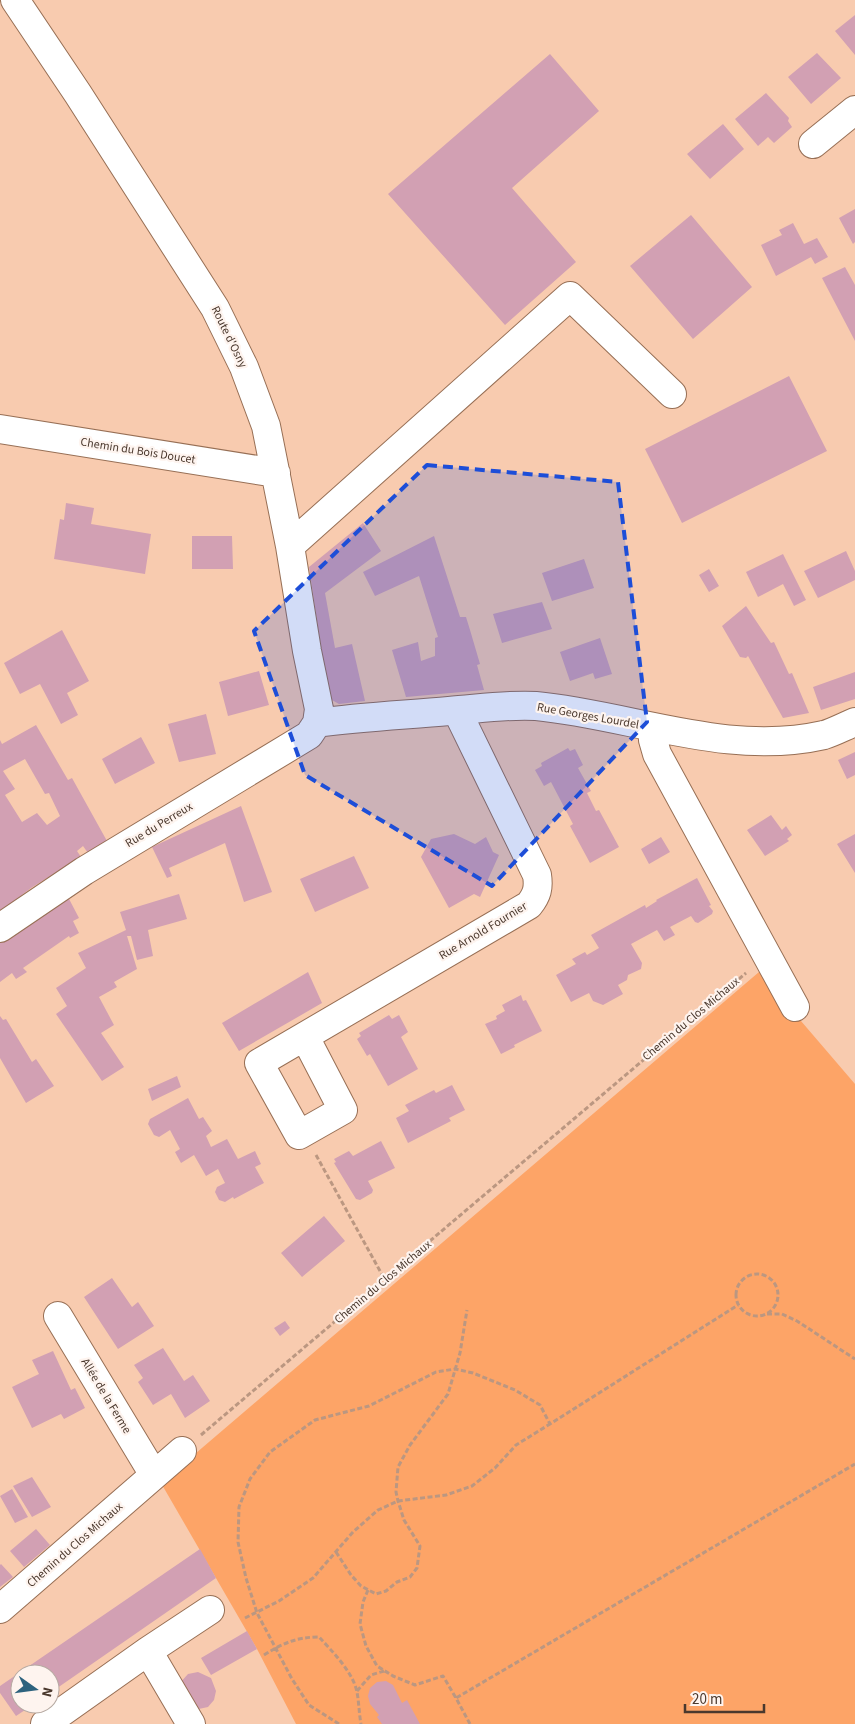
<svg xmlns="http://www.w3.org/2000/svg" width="855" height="1724" font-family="'Source Sans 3',sans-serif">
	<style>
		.green { fill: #fda467 }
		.building { fill: #d2a0b3; fill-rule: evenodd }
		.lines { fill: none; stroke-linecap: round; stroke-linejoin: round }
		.minor-casing { stroke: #976f55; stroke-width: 30 }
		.path { stroke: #bb9781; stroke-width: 3; stroke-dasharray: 5 2.5; stroke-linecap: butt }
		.minor { stroke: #fff; stroke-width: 28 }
		.marked { fill: #1d4ed8; fill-opacity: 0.2; stroke: #1d4ed8; stroke-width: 4; stroke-dasharray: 10 6; stroke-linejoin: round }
		.labels { text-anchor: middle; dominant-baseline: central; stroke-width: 4.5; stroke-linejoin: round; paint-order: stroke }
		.street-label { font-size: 12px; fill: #4a382d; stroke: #fef4ef }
	</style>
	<rect width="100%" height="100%" fill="#f8cbaf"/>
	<path class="green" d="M759 972 855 1084V1724H296L257 1649 161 1483Z"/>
	<path class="building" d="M855 15V55L835 31Z
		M817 53 841 78 811 104 788 77Z
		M550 54 599 111 512 188 576 262 505 325 388 194Z
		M766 93 789 118 788 121 792 127 774 143 768 137 758 146 735 119Z
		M723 124 744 149 710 179 687 154Z
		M855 209V242L853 244 839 218Z
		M691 215 752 287 693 339 630 266Z
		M793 223 804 244 817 238 828 257 815 264 811 257 776 276 761 245 782 235 779 230Z
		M845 267 855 285V341L822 278Z
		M789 376 827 451 682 523 645 449Z
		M66 503 94 508 91 524 151 534 145 574 54 559 60 519 64 520Z
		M363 523 381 551 325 593 335 648 352 644 365 701 339 704 332 700 323 661 309 567Z
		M192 536H232L233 569H192Z
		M434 536 460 617H466L470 630 480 664 477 665 484 690 406 697 392 650 418 642 421 661 435 656V638L438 637 419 576 375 596 363 572Z
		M846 551 855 571V580L818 598 804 571Z
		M783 554 806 600 794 606 783 584 758 597 746 572Z
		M584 559 594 588 552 601 542 573Z
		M709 569 719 586 709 592 699 575Z
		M542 602 552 629 502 643 493 614Z
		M746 606 771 643 774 642 789 674 792 673 809 713 783 718 748 656 746 658 740 657 722 626Z
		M62 630 89 681 67 693 78 715 61 724 40 684 20 694 4 663Z
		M600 638 612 674 595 679 593 673 570 681 560 652Z
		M259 671 269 705 228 716 219 682Z
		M855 672V699L821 710 813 687Z
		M206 714 216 754 179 762 168 724Z
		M36 725 68 780 72 778 107 841 88 853 83 846 77 851 81 857 31 888 0 912V740L2 744ZM25 759 45 794 49 793 60 816 47 825 37 813 22 822 5 795 15 789 3 771Z
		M141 737 155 763 115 784 102 759Z
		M568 748 570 751 575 749 583 765 578 768 591 791 587 793 596 811 599 810 619 847 590 863 570 826 573 824 551 782 544 786 535 770 542 766 541 763Z
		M855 752V775L847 779 838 760Z
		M241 806 272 892 244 902 225 843 169 868 172 876 167 878 152 847Z
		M771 815 782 830 786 826 792 835 787 839 789 841 765 856 747 830Z
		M454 834 475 844 486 837 493 852 499 855 480 897 474 894 449 908 421 857 431 839Z
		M855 834V873L837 844Z
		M661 837 670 852 649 864 641 849Z
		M354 856 369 888 315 912 300 879Z
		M697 878 711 905 709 906 713 911 712 914 698 923 695 922 691 916 670 927 675 935 664 941 657 930 631 944 642 963 641 969 628 975 627 980 618 985 623 994 603 1005 593 1001 589 993 571 1002 556 975 576 964 572 959 585 952 587 955 599 948 591 935 645 905 646 908 657 901 656 900Z
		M179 894 187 919 148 930 153 956 137 960 131 936H127L137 969 114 982 117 987 99 997 114 1025 101 1033 124 1067 102 1081 56 1014 67 1006 56 988 86 968 78 953 126 930 120 912Z
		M68 897 79 918 73 921 79 933 70 938 69 936 23 968 27 972 16 979 12 973 0 982V941Z
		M308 972 322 1003 239 1051 222 1023Z
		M521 995 523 1001 526 1000 542 1031 514 1045 515 1047 501 1054 485 1024 497 1019 496 1016 505 1011 502 1005Z
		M389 1015 392 1019 399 1015 408 1032 401 1037 418 1069 388 1086 370 1054 367 1056 357 1039 361 1036 359 1033Z
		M0 1016 3 1020 6 1019 32 1062 36 1059 54 1086 26 1103 0 1058Z
		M177 1076 181 1087 152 1101 148 1089Z
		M452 1085 465 1110 449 1118 451 1121 408 1143 396 1118 409 1111 405 1105 434 1090 436 1093Z
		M188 1098 199 1119 203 1117 212 1131 206 1136 211 1147 227 1139 238 1159 255 1151 261 1164 255 1167 264 1183 234 1199 233 1197 225 1202 219 1200 215 1192 217 1187 225 1183 218 1169 206 1176 194 1155 181 1163 175 1152 180 1149 170 1130 159 1137 154 1135 148 1124 150 1119Z
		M381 1141 395 1168 368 1181 373 1190 372 1193 360 1200 356 1199 334 1163 336 1162 334 1159 349 1151 353 1156Z
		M324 1216 345 1241 302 1277 281 1253Z
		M112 1278 132 1307 138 1302 154 1326 118 1349 84 1297Z
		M285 1321 290 1328 280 1336 274 1328Z
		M163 1348 184 1381 193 1375 210 1401 185 1418 171 1394 153 1405 138 1382 143 1378 134 1365Z
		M53 1351 71 1390 75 1388 85 1408 64 1419 61 1414 32 1428 12 1387 39 1374 32 1360Z
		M32 1477 51 1507 32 1517 13 1486Z
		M12 1489 28 1517 15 1523 0 1496Z
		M36 1529 50 1545 24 1567 10 1551Z
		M200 1549 216 1578 50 1693V1674H20V1704H34L16 1716 0 1693V1686Z
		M1 1564 13 1577 0 1587V1565Z
		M247 1631 257 1649 211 1675 201 1658Z
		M198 1672 211 1678 216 1691 214 1700 208 1707 194 1710 179 1684 188 1674Z
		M386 1681 393 1685 402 1703 407 1700 420 1724H382L377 1717 379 1715 370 1704 368 1696 370 1688 377 1682Z"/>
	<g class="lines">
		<defs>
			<path id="minor" d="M813 144 855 110
				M0 429 276 473
				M290 546 570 296 672 394
				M317 723C361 717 405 715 449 711 477 709 509 704 536 706 631 715 727 757 824 735 834 732 845 726 855 722
				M652 727 653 740 657 754 795 1007
				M0 928 84 871 309 735 317 723 319 709 307 651 290 546 266 426 244 367 215 308 78 94 15 0
				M305 1037 343 1110 299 1135 259 1063 529 905C537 895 539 888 537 875L457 711
				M58 1316 154 1475
				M0 1609 182 1451
				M148 1651 191 1724
				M45 1724 148 1651 210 1610"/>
		</defs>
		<use href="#minor" class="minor-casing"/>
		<path class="path" d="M316 1155 385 1280
			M736 1295a21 21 0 1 1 42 0a21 21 0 1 1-42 0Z
			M767 1314H782L797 1321 855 1359
			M201 1435 746 973
			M336 1552 351 1575 361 1586 376 1594 386 1591 397 1582 410 1577 417 1568 420 1546 404 1520 398 1501 396 1492 398 1467 410 1445 448 1394 460 1353 467 1310
			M368 1590 363 1602 360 1624 366 1646 377 1666 393 1676 415 1685 443 1676 456 1698
			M245 1618 279 1601 313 1578 353 1532 378 1510 398 1501 446 1495 472 1486 495 1468 516 1445 550 1424
			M264 1655C283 1643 297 1637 319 1637 332 1651 353 1672 357 1692 359 1703 359 1713 361 1724
			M357 1691 371 1675 384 1671
			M339 1724 309 1705 292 1679 257 1613 246 1578 238 1542 239 1507 250 1479 270 1452 315 1420 369 1406 436 1372 455 1369 473 1373 515 1390 540 1405 550 1424 738 1305
			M470 1724 456 1698 855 1464"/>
		<use href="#minor" class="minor"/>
	</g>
	<path class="marked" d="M427 465 618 482 647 722 492 886 305 775 254 631Z"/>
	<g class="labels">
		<g class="street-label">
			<text transform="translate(229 337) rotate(64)">Route d'Osny</text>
			<text transform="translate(138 451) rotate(9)">Chemin du Bois Doucet</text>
			<text transform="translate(588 716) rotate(10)">Rue Georges Lourdel</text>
			<text transform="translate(159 825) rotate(-31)">Rue du Perreux</text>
			<text transform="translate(483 931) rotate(-31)">Rue Arnold Fournier</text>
			<text transform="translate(691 1019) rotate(-40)">Chemin du Clos Michaux</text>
			<text transform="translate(383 1282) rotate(-40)">Chemin du Clos Michaux</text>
			<text transform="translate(106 1396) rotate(59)">Allée de la Ferme</text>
			<text transform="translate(75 1545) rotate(-41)">Chemin du Clos Michaux</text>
		</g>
	</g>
	<g transform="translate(35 1689) rotate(104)"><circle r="24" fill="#fef4ef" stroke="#b6a9a1"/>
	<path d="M0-4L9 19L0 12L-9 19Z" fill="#2d627e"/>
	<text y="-8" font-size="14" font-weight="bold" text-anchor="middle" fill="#4a382d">N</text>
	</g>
	<path d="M685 1704v8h79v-8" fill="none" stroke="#4a382d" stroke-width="2.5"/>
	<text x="692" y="1704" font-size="15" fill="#4a382d" stroke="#fef4ef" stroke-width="4" paint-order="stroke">20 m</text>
</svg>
